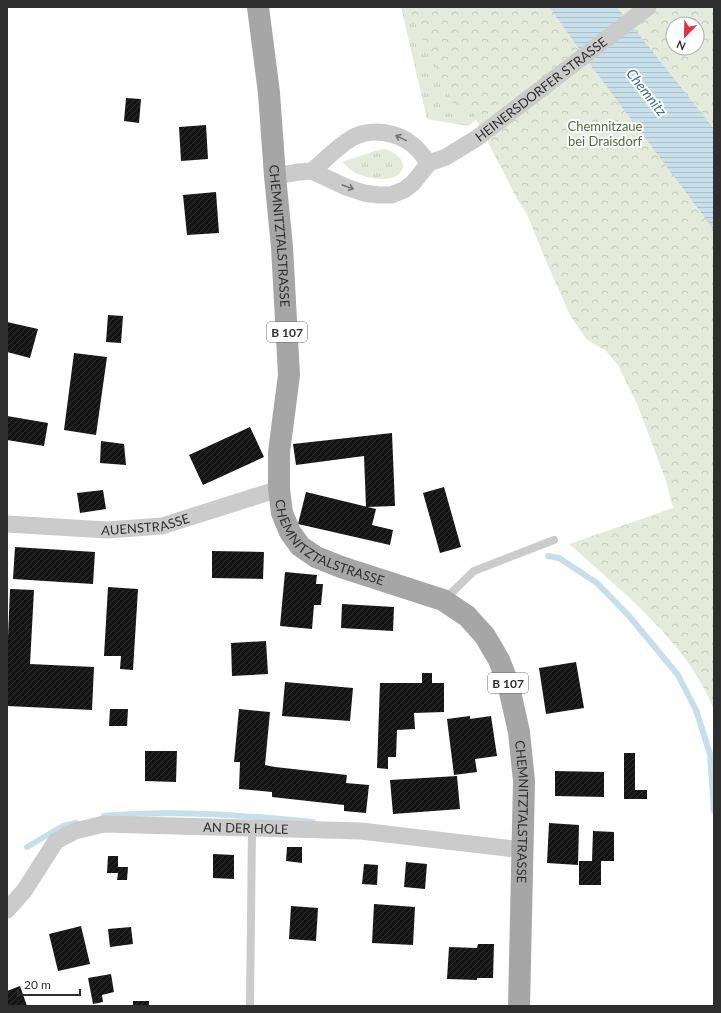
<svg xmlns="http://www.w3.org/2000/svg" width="721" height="1013" font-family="Lato,sans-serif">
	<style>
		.grass { fill: url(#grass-tufts) }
		.park { fill: url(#park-crowns); fill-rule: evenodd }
		.water { fill: url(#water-rules) }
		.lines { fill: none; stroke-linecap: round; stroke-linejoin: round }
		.stream { stroke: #c7dfeb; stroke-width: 6 }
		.building { fill: url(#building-hatch) }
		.service { stroke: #cbcbcb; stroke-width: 8 }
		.minor { stroke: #cbcbcb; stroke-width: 17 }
		.primary { stroke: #a6a6a6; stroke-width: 22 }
		.oneway { stroke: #757575 }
		.labels { text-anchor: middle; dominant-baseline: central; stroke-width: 4; stroke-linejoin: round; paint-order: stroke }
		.shield { fill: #fff; stroke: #6d6d6d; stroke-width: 1 }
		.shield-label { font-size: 12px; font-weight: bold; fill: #2e2e2e }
		.street-label { font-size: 13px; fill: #2e2e2e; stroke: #fff }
		.park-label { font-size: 13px; fill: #53693b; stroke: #fff }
		.water-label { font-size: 14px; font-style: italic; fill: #3c738f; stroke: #fff }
	</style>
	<defs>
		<pattern id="grass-tufts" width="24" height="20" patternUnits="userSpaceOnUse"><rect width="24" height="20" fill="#e4ebdb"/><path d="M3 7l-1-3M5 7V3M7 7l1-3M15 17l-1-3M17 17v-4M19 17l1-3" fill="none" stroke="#c4cabc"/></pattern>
		<pattern id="park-crowns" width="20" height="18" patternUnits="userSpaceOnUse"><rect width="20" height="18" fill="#e4ebdb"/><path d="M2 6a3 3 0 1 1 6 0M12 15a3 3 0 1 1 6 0" fill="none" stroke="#c4cabc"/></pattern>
		<pattern id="water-rules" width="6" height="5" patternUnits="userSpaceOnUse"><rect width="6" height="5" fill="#c7dfeb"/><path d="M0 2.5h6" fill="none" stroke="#abc0ca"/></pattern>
		<pattern id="building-hatch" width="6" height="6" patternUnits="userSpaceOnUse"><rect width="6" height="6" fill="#151515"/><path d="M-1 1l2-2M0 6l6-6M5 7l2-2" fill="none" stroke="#2f2f2f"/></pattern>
	</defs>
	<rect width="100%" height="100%" fill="#fff"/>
	<path class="grass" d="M401 7H549L576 43 468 126 427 119Z
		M383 149C396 151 413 165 396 176 388 182 363 178 354 172 350 170 346 165 342 162L372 152Z"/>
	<path class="park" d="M408 7H714V710C688 642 621 591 569 544L673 508 665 478 638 406 618 365 605 350 587 340 571 317 546 261 527 214 517 199 472 111H457ZM673 24H697V48H673Z"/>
	<path class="water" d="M549 7H617L714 129V230L601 79Z"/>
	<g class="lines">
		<path class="stream" d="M548 556 559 558 597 583 629 616 678 675 696 710 710 754 714 811
			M104 816C174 810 243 815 313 822
			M27 847 63 826 76 823"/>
	</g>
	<path class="building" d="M126 98 141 99 139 123 124 121Z
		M206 125 208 159 181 161 179 127Z
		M216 192 219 233 187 235 183 195Z
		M108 315 123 316 121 343 106 342Z
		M7 322 38 329 30 358 7 352Z
		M74 353 107 357 96 435 64 430Z
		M7 416 48 423 44 446 7 440Z
		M250 427 264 457 203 485 189 455Z
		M392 433 395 506 366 507 364 456 296 465 293 444Z
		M101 441 124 444 126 465 100 463Z
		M444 487 461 547 440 553 423 493Z
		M103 490 106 509 80 513 77 493Z
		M306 492 376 509 372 525 393 530 390 545 298 524Z
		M15 547 95 552 93 584 13 579Z
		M212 551 264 552 263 579 212 578Z
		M285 572 317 575 316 584H323L321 605H314L312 629 280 626Z
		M108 587 138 589 133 670 120 669 121 656H104Z
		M10 589 34 590 30 664 94 667 92 710 7 706V661Z
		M342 604 394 607 393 631 341 628Z
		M266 641 268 674 232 676 231 643Z
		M576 662 584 708 546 714 539 668Z
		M422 673H432V683H444V712L414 713 415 729 397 730 396 757H388V769L377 768 380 683H422Z
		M285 682 353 688 350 721 282 716Z
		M110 709H128L127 726H109Z
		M239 709 270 712 265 765 275 767 347 775 346 783 369 785 366 813 344 811V805L272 797V792L239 789 240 762H234Z
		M470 716V719L491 716 497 756 475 759 477 772 454 775 447 719Z
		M145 751H177L176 782 145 781Z
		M624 753H635V790H647V799H624Z
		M555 771 604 772V797L555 796Z
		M457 776 460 809 393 814 390 780Z
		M549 823 579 825 578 865 547 863Z
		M593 831 614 832V861H601V885H579V861H592Z
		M287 847H302V863L286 861Z
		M213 854 234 855V879L213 878Z
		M108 856H118V867H128L127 880H117L118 873H107Z
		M406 862 427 864 425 889 404 887Z
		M364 864 378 865 377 885 362 884Z
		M374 904 415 907 413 945 372 943Z
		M291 906 318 908 316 941 289 939Z
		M81 926 90 964 58 971 49 934Z
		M131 927 133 944 110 947 108 929Z
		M478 944H494L493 978H477V980L447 979 449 947 477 948Z
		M111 974 114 992 102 995 103 1002 93 1004 88 978Z
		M20 986 27 1006H7V991Z
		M133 1001H149V1006H133Z"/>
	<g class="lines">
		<path class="service" d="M444 600 474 571 554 540
			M250 1006 252 829"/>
		<g class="minor">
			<path d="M312 171C325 160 337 147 352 138 371 127 397 132 413 145 419 150 424 157 429 163"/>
			<path id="s1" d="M275 176 299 172 312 171 346 187 364 193 378 195H391L404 190 413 183 429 163 446 157 477 138 648 7"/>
			<path id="s2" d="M7 524 107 530 162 526 279 489"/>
			<path id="s3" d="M7 910 24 891 56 841 75 831 104 824 361 831 523 850"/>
		</g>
		<path class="primary" id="s4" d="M258 7 269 93 275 176 282 247 289 375 279 452V489L282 513 290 532 300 546 316 557 341 567 443 600 467 616 485 636 499 660 508 683 519 732 524 781 519 1006"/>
	</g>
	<defs><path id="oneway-shaft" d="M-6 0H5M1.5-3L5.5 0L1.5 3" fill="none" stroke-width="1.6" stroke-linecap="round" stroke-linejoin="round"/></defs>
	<g class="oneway">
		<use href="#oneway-shaft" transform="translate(401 138) rotate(-154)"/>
		<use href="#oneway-shaft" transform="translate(348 187) rotate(20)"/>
	</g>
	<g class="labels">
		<g class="shield">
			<rect x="267" y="322" width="40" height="20" rx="3"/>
			<rect x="488" y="673" width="40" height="20" rx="3"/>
		</g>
		<g class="shield-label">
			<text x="287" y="332">B 107</text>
			<text x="508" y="683">B 107</text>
		</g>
		<g class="street-label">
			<text stroke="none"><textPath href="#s1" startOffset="307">HEINERSDORFER STRASSE</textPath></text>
			<text stroke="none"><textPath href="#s4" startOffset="230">CHEMNITZTALSTRASSE</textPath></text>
			<text stroke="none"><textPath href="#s2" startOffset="139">AUENSTRASSE</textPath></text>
			<text stroke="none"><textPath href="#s4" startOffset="566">CHEMNITZTALSTRASSE</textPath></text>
			<text stroke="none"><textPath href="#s4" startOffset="938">CHEMNITZTALSTRASSE</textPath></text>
			<text stroke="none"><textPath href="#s3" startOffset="278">AN DER HOLE</textPath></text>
		</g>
		<g class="park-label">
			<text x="605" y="126">Chemnitzaue<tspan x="605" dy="15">bei Draisdorf</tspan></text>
		</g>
		<g class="water-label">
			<text transform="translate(647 92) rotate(52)">Chemnitz</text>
		</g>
	</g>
	<rect width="721" height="1013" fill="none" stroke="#2e2e2e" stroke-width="16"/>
	<g transform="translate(685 36) rotate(203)"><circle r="19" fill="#ffffff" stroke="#ababab"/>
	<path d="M0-3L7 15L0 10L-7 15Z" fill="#e43046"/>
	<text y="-6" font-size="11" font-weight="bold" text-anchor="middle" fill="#2e2e2e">N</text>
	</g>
	<path d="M18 989v6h62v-6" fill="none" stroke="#2e2e2e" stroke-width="2"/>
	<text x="24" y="989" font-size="12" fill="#2e2e2e" stroke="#ffffff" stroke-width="3" paint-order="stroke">20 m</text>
</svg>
